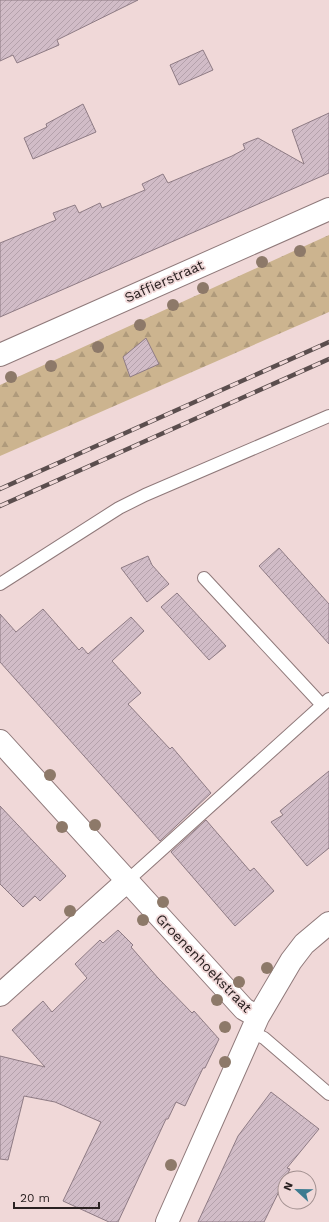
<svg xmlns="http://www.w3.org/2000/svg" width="329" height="1222" font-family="'Work Sans',sans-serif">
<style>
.forest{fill:url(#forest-firs)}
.building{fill:url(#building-hatch);stroke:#8e7b84}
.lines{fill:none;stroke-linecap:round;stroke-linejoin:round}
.lane-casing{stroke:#8f797a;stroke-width:14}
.street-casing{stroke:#8f797a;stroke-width:24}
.lane{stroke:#fff;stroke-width:12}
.street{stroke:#fff;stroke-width:22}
.rail-casing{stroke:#5b4e4e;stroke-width:4.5}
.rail{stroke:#f0d8d8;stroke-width:3;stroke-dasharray:9;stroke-linecap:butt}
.tree{fill:#8d7969}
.labels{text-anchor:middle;stroke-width:3.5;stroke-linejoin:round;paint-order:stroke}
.street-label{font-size:14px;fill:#2a2121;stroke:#f0d8d8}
</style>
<defs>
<pattern id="forest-firs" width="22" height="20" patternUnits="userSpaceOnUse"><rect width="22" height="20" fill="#ccb48f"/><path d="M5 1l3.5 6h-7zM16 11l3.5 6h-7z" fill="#af9a7b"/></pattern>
<pattern id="building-hatch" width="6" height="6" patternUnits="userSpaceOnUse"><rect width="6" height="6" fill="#d1bcc7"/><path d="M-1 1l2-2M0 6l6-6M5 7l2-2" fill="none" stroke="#b4a1ab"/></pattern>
</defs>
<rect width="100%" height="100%" fill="#f0d8d8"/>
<path class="forest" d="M329,235V312L0,456V385Z"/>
<path class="building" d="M0,0H138L57,40L59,45L17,63L13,55L0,61Z
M203,50L213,70L179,85L170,65Z
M83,104L96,132L33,159L24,138L47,127L46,124Z
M329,113V173L0,317V243L56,220L53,213L75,205L79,213L100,203L102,208L145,190L142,184L163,174L168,183L232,156L245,149L243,144L258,138L304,164L292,130Z
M146,338L159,364L130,377L123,357Z
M279,548L329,604V644L259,566Z
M148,556L152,565L169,584L147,602L121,568Z
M177,593L226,646L209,660L161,607Z
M43,609L79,650L82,647L88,654L131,617L144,631L112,661L141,693L128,704L170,749L172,747L211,793L160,841L0,662V614L16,632Z
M329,771V848L307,866L271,822L283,815L280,811Z
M0,806L66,876L40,901L35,896L23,907L0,884Z
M206,820L250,871L254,868L274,891L235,926L171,852Z
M118,930L133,945L131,947L158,978L192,1013L194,1011L219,1039L205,1068H203L185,1106L176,1102L168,1119H166L118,1222H109L63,1201L101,1122L55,1102L24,1096L8,1160L0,1159V1056L45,1067L12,1030L43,1001L52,1012L87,978L75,964L100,940L103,943Z
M271,1092L319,1129L287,1168L290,1169L264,1222H198L238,1136Z"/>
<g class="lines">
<g class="lane-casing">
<path id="lane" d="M204,578L322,705
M0,584L119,508L145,495L329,416
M127,881L329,699
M251,1032L264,1038L329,1094"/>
</g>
<g class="street-casing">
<path id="street" d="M0,355L329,209
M0,741L244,1009L258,1017
M0,995L127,881
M167,1222L258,1017L291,961L304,944L329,923"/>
</g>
<use href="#lane" class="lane"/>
<use href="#street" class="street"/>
<g class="rail-casing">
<path id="rail" d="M0,489L329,342
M0,506L329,359"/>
</g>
<use href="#rail" class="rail"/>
</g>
<g class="tree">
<circle cx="300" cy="251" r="6"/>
<circle cx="262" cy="262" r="6"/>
<circle cx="203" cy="288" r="6"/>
<circle cx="173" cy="305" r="6"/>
<circle cx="140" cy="325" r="6"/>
<circle cx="98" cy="347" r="6"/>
<circle cx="51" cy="366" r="6"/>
<circle cx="11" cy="377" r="6"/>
<circle cx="50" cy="775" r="6"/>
<circle cx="95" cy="825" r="6"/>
<circle cx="62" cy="827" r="6"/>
<circle cx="163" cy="902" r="6"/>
<circle cx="70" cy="911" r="6"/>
<circle cx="143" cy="920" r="6"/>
<circle cx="267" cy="968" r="6"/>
<circle cx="239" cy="982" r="6"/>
<circle cx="217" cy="1000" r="6"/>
<circle cx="225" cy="1027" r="6"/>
<circle cx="225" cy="1062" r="6"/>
<circle cx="171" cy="1165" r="6"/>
</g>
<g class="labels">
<g class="street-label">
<text transform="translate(164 281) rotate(-24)" y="5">Saffierstraat</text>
<text transform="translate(204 963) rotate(46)" y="5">Groenenhoekstraat</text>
</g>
</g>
<g transform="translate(297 1190) rotate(292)"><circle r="19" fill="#f0d8d8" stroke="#a18f8f"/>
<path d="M0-3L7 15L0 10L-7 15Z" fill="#3c7b90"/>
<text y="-6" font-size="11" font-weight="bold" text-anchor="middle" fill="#2a2121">N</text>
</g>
<path d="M14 1202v6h85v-6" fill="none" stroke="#2a2121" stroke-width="2"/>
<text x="20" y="1202" font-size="12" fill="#2a2121" stroke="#f0d8d8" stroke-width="3" paint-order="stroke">20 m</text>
</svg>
